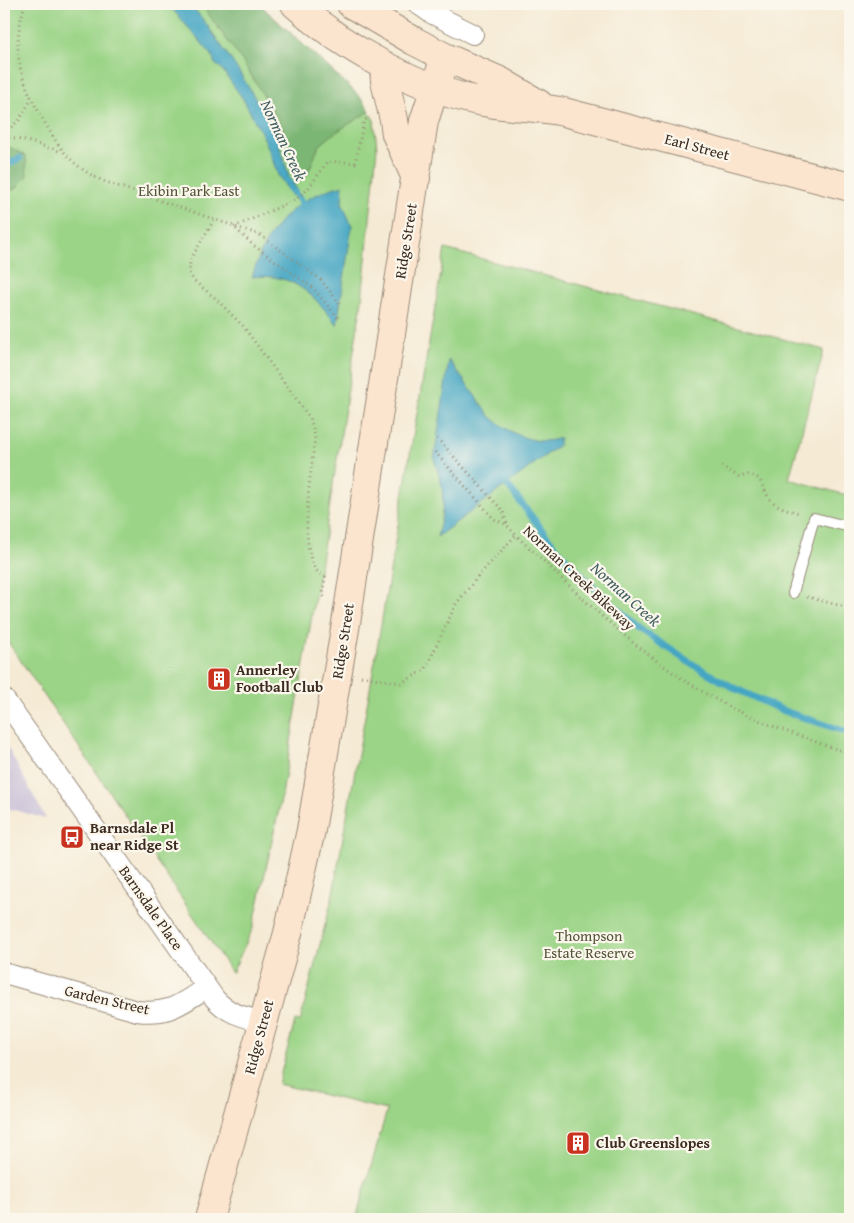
<svg xmlns="http://www.w3.org/2000/svg" width="854" height="1223" font-family="'Gentium Book Plus',serif">
<style>
.industrial{fill:#c8bfd8}
.green{fill:#9bd487;stroke:#6b7f52}
.forest{fill:#7cb674;stroke:#5c7049}
.water{fill:#44a6c3;stroke:#406870}
.lines{fill:none;stroke-linecap:round;stroke-linejoin:round}
.stream{stroke:#44a6c3;stroke-width:7}
.lane-casing{stroke:#988a79;stroke-width:12}
.street-casing{stroke:#988a79;stroke-width:22}
.secondary-casing{stroke:#988a79;stroke-width:30}
.path{stroke:#988a79;stroke-width:3;stroke-dasharray:1 4;stroke-linecap:butt}
.lane{stroke:#fff;stroke-width:10}
.street{stroke:#fff;stroke-width:20}
.secondary{stroke:#fce5cf;stroke-width:28}
.labels{text-anchor:middle;stroke-width:4.5;stroke-linejoin:round;paint-order:stroke}
.street-label{font-size:15px;fill:#3b2a1e;stroke:#fbf7ec}
.park-label{font-size:15px;fill:#535438;stroke:#fbf7ec}
.poi-label{font-size:15px;font-weight:bold;fill:#3b2a1e;stroke:#fbf7ec;text-anchor:start}
.water-label{font-size:16px;font-style:italic;fill:#3f5c60;stroke:#fbf7ec}
</style>
<rect width="100%" height="100%" fill="#fbf7ec"/>
<filter id="ink" filterUnits="userSpaceOnUse"><feTurbulence type="fractalNoise" baseFrequency=".02" numOctaves="2"/><feDisplacementMap in="SourceGraphic" scale="10" xChannelSelector="R" yChannelSelector="G"/><feConvolveMatrix kernelMatrix="1 2 1 2 8 2 1 2 1" color-interpolation-filters="sRGB"/></filter>
<filter id="wash" filterUnits="userSpaceOnUse"><feTurbulence type="fractalNoise" baseFrequency=".0096" numOctaves="4" result="noise"/><feDisplacementMap in="SourceGraphic" scale="20" xChannelSelector="R" yChannelSelector="G"/><feGaussianBlur stdDeviation="1.12" result="paint"/><feColorMatrix in="noise" values="0 0 0 0 0 0 0 0 0 0 0 0 0 0 0 0 0 1.4 0 .05"/><feComposite in="paint" operator="in"/></filter>
<g filter="url(#wash)">
<rect width="100%" height="100%" fill="#f5ead4"/>
<path class="industrial" d="M4,741L46,819L4,807Z"/>
<path class="green" d="M4,4H259L359,96L374,120L377,148L362,300L321,561L282,795L253,928L232,973L4,636Z
M445,249L824,350L789,479L850,496V1219H356L387,1110L278,1084L295,1021L300,1022L332,898L373,672Z"/>
<path class="forest" d="M201,4H259L353,90L359,96L370,111L333,134L319,146L307,175L304,177L300,176L294,171L282,126L243,62Z
M4,147L11,148L26,156L27,177L16,188L4,195Z"/>
<path class="water" d="M168,4H190L205,22L236,67L275,130L289,177L298,191L292,196L278,175L265,140L243,99L221,68L215,64L212,55Z
M343,185L342,203L352,226L337,325C314,295 293,272 252,277C266,228 293,198 343,185Z
M449,360L490,416C509,433 535,447 560,438L558,446L437,537L441,520L443,503L442,486L434,459Z"/>
<g class="lines">
<path class="stream" d="M4,166L20,158
M290,187L306,208
M501,477L555,547L587,581L639,629L689,662L734,688L784,711L850,733"/>
</g>
</g>
<g filter="url(#ink)">
<g class="lines">
<g class="lane-casing">
<path id="lane" d="M793,593L814,518L850,527"/>
</g>
<g class="street-casing">
<path id="street" d="M418,4L431,13L473,34
M4,699L215,999C228,1014 245,1017 263,1022
M4,973L137,1011C170,1015 180,1004 206,988"/>
</g>
<g class="secondary-casing">
<path id="secondary" d="M295,4C345,49 422,92 489,103C515,108 538,106 564,112C659,137 755,162 850,187
M351,4L414,41L445,57L500,81L539,104
M384,65L385,81L394,120L396,134L416,178
M209,1219L288,933L311,830L346,623L424,121L445,57"/>
</g>
<path class="path" d="M25,4C10,53 20,80 45,123C61,151 73,167 103,181L260,235L320,279L340,304
M4,134L19,120L31,100
M4,137L27,141L62,152
M214,220L190,260L189,273L194,281L215,298L243,326L310,418L315,436C313,463 293,566 325,577L323,595L325,598
M234,227L295,200L308,189L328,161L355,163L364,121L368,118
M236,229L253,245L313,288L338,318
M437,438L503,511L507,525
M435,452L494,519L507,525C520,541 536,553 551,568C605,621 662,672 730,707C770,727 809,739 850,754
M721,466L739,477C743,477 746,474 750,475C763,476 763,491 770,499C777,507 789,510 799,513
M807,597L850,608
M361,676L401,683L425,670L456,604L480,574L516,535"/>
<use href="#lane" class="lane"/>
<use href="#street" class="street"/>
<use href="#secondary" class="secondary"/>
</g>
</g>
<defs>
<g id="building-square" transform="scale(1.25)"><rect x="-9" y="-9" width="18" height="18" rx="4" fill="#c8321e" stroke="#fbf7ec"/><path d="M-4-6H4V6H1V3H-1V6H-4ZM-2.5-4.3h1.7v1.8h-1.7ZM.8-4.3h1.7v1.8H.8ZM-2.5-1h1.7V.8h-1.7ZM.8-1h1.7V.8H.8Z" fill="#fff"/></g>
<g id="bus-square" transform="scale(1.25)"><rect x="-9" y="-9" width="18" height="18" rx="4" fill="#c8321e" stroke="#fbf7ec"/><path d="M-5-6H5V4H4V6H2V4H-2V6H-4V4H-5ZM-3.5-4V0h7V-4ZM-3.5 1.2v1.5H-2V1.2ZM2 1.2v1.5H3.5V1.2Z" fill="#fff"/></g>
</defs>
<g fill-rule="evenodd">
<use href="#building-square" x="219" y="679"/>
<use href="#bus-square" x="72" y="837"/>
<use href="#building-square" x="578" y="1143"/>
</g>
<g class="labels">
<g class="street-label">
<text transform="translate(697 147) rotate(15)" y="5">Earl Street</text>
<text transform="translate(406 241) rotate(-81)" y="5">Ridge Street</text>
<text transform="translate(579 578) rotate(43)" y="5">Norman Creek Bikeway</text>
<text transform="translate(343 641) rotate(-81)" y="5">Ridge Street</text>
<text transform="translate(151 908) rotate(55)" y="5">Barnsdale Place</text>
<text transform="translate(107 1000) rotate(13)" y="5">Garden Street</text>
<text transform="translate(259 1037) rotate(-75)" y="5">Ridge Street</text>
</g>
<g class="park-label">
<text x="189" y="196">Ekibin Park East</text>
<text x="589" y="941">Thompson<tspan x="589" dy="17">Estate Reserve</tspan></text>
</g>
<g class="poi-label">
<text x="236" y="675">Annerley<tspan x="236" dy="17">Football Club</tspan></text>
<text x="90" y="833">Barnsdale Pl<tspan x="90" dy="17">near Ridge St</tspan></text>
<text x="596" y="1148">Club Greenslopes</text>
</g>
<g class="water-label">
<text transform="translate(284 140) rotate(65)" y="6">Norman Creek</text>
<text transform="translate(626 594) rotate(42)" y="6">Norman Creek</text>
</g>
</g>
<rect width="854" height="1223" fill="none" stroke="#fbf7ec" stroke-width="20"/>
</svg>
